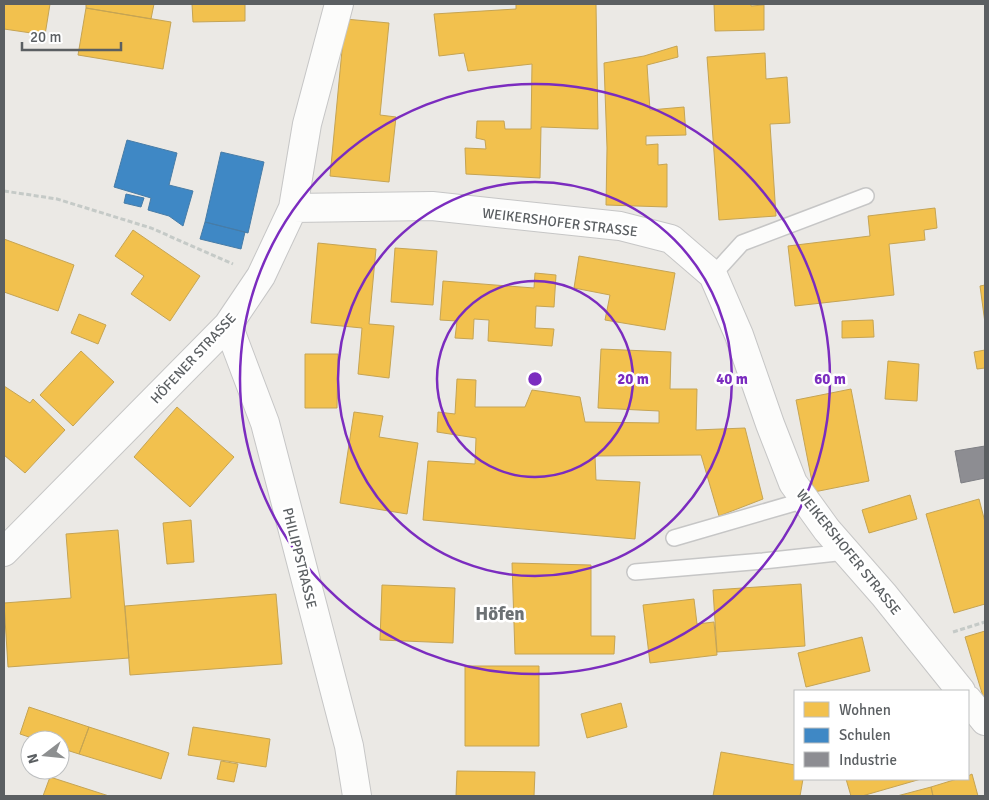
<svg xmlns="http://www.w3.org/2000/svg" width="989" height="800" font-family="Signika,sans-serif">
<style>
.homes{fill:#f2c14e;stroke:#c5a454}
.schools{fill:#3f88c5;stroke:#477ca7}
.industry{fill:#8d8d92;stroke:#7e7f84}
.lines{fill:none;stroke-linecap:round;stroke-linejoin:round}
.service-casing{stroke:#c6c6c6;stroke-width:18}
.minor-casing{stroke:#c6c6c6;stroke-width:30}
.path{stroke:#c5cac7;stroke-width:3;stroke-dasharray:5 2.5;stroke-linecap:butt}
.service{stroke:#fcfcfb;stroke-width:15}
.minor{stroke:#fcfcfb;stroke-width:28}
.ring{fill:none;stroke:#7b2cbf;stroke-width:2.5}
.labels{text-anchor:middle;stroke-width:5;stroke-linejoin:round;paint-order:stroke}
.street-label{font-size:14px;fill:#5b5f62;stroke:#fff}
.district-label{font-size:19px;font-weight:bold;fill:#6c7174;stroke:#fff}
.centre{fill:#7b2cbf;stroke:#fff;stroke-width:2.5}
.ring-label{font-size:15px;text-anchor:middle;font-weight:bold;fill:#7b2cbf;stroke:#fff;stroke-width:5;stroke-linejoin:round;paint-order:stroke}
</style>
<rect width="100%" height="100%" fill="#ebe9e5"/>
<path class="homes" d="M4,4H50L45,35L4,29Z
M86,4H154L151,19L86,8Z
M192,4H245V21L193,22Z
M516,4H596L598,129L541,127L540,178L466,174L465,148L486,149L485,140L476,138L477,121H504L505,129H531L532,64L468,71L464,53L439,56L434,14L516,9Z
M714,4H751V6L764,5V30L715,31Z
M86,8L171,22L163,69L78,55Z
M345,19L389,23L380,115L396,117L389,182L330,176Z
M677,46L678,57L647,65L650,110L684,107L686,135L646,136V145L658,144V165L667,164V207L606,205L607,148L604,63L644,56Z
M765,53L766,79L787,77L790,123L770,124L776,216L719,220L707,57Z
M935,208L937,228L924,230L925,240L889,244L894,295L795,306L788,246L870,236L868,216Z
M133,230L200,276L170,321L131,294L144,276L115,256Z
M4,239L74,265L58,311L4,292Z
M318,243L376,249L369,324L394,326L389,378L358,374L362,328L311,323Z
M395,248L437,251L433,305L391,302Z
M579,256L675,273L665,330L605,320L610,295L574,288Z
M535,273L556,275L554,307L536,306L535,328L554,329L552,346L488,341L489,320L474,319L473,339L455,338L457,321L440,320L443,281L534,288Z
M985,285V323L980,286Z
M79,314L106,325L98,344L71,333Z
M873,320L874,337L842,338V321Z
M601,349L671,352L670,389H697L696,430L745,428L763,499L719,516L701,455L595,456L596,480L640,482L635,539L423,520L428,461L475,464L476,438L437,432L438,412L455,414L457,379L476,380L475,407H525L532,390L580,397L585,422L659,423V411L598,408Z
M985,350V368L977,369L974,352Z
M81,351L114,382L73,426L40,395Z
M305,354H338L337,408H305Z
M888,361L919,364L917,401L885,399Z
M4,386L30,403L33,399L65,430L25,473L4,455Z
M851,389L869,481L814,492L796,400Z
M177,407L234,457L190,507L134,457Z
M354,412L383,416L379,437L418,443L407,514L340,503Z
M910,495L917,519L869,533L862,510Z
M979,499L985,522V604L954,613L926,514Z
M191,520L194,562L167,564L163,523Z
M118,530L129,658L8,667L4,603L71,598L66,534Z
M512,563L591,565V636H615L614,654H515Z
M801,584L805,646L717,652L713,590Z
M382,585L455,588L453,643L380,640Z
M276,594L282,664L130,675L125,606Z
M694,599L697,624L714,622L717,655L650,663L643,605Z
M985,631V703L965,637Z
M862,637L870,671L806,687L798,653Z
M465,666H539V746H465Z
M621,703L627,727L587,738L581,714Z
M29,707L89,727L79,754L60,748V740H38L20,734Z
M89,727L169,753L161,779L79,754Z
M193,727L270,739L266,767L188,755Z
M721,752L795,765V779H803L800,796H713Z
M221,761L238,764L234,782L217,779Z
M457,771L535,772L534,796H456Z
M972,774L978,796H933L931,787L957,779H968V776Z
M50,777L109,796H43Z
M846,779H921L862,796H851Z
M931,787L933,796H897Z"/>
<path class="schools" d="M127,140L177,153L169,185L193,191L183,226L169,216L148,210L151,198L114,187Z
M221,152L264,162L248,233L205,222Z
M126,194L144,198L141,207L124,203Z
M205,222L245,232L241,249L200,239Z"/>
<path class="industry" d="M985,446V478L961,483L955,451Z"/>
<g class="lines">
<g class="service-casing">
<path id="service" d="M713,275L742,243L866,196
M674,538L805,500
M635,572L763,561L846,552"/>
</g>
<g class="minor-casing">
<path id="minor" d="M293,208L432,206L620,226L671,239L713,275L739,335L770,424L793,483L827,530L884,595L961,691
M228,325L265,423L349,746L357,796
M4,552L228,325L261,276L293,208L307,124L339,4
M968,700L985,721"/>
</g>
<path class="path" d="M4,191L57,199L151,228L233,264
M953,632L985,622"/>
<use href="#service" class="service"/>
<use href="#minor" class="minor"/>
</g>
<g class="ring">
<circle cx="535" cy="379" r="98"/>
<circle cx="535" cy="379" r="197"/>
<circle cx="535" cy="379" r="295"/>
</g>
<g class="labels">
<g class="street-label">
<text transform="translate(560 222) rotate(7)" y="5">WEIKERSHOFER STRASSE</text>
<text transform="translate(193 358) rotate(-47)" y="5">HÖFENER STRASSE</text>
<text transform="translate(849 552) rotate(51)" y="5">WEIKERSHOFER STRASSE</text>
<text transform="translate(300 558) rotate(76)" y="5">PHILIPPSTRASSE</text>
</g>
<g class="district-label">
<text x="500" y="620">Höfen</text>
</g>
</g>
<circle cx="535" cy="379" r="8" class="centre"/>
<g class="ring-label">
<text x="633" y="384">20 m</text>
<text x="732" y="384">40 m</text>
<text x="830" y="384">60 m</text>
</g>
<rect width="989" height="800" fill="none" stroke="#5b5f62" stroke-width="10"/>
<rect x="794" y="690" width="175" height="90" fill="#ffffff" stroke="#bdbfc0"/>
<rect x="804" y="702" width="25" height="15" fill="#f2c14e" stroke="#bdbfc0"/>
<text x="839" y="715" font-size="15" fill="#5b5f62">Wohnen</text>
<rect x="804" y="728" width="25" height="15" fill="#3f88c5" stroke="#bdbfc0"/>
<text x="839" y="740" font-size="15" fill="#5b5f62">Schulen</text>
<rect x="804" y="752" width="25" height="15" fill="#8d8d92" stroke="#bdbfc0"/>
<text x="839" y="765" font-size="15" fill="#5b5f62">Industrie</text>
<g transform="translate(45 755) rotate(254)"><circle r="24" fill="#ffffff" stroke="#bdbfc0"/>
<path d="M0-4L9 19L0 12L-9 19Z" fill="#8d8f90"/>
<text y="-8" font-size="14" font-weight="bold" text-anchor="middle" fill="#5b5f62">N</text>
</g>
<path d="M22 42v8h99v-8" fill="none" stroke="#5b5f62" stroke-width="2.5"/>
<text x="30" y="42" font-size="15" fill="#5b5f62" stroke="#ffffff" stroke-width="4" paint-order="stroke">20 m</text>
</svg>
